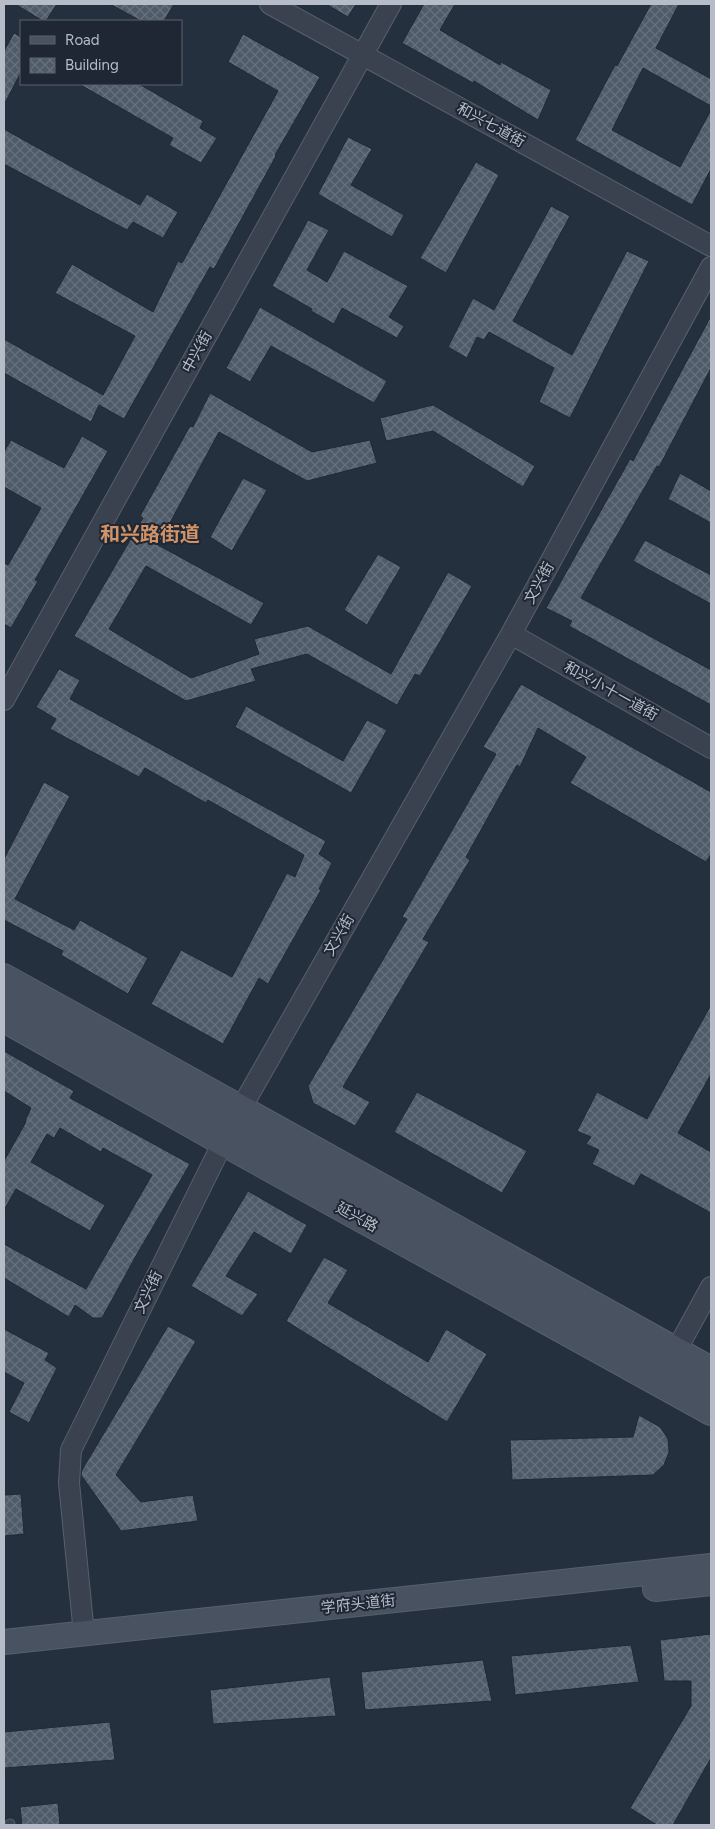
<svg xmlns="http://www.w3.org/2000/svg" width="715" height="1829" font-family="Figtree,'Noto Sans SC',sans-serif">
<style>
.building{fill:url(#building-cross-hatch);stroke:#202935}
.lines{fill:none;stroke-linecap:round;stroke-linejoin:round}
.service-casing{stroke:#57606c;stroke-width:11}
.tertiary-casing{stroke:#57606c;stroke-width:22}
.secondary-casing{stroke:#57606c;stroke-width:26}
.service{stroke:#39424e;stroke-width:9}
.tertiary{stroke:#39424e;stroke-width:20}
.secondary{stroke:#485261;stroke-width:24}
.labels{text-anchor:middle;stroke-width:4;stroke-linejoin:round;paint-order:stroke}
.street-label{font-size:15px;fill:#b6bdc9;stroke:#1e2733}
.district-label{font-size:20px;font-weight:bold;fill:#d19368;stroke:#1e2733}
</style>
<defs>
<pattern id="building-cross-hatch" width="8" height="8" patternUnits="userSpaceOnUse" patternTransform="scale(1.25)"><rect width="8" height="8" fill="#4f5b69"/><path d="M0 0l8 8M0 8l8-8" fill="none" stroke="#66717d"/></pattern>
</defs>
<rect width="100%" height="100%" fill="#25303e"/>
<path class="building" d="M15,4H57L46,21H43Z
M110,4H174L164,21H141Z
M326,4H356L348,17Z
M424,4H455L440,30L500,65L501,62L551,90L538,120L474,81L473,83L402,43Z
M651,4H679L656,48L711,79V106L643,68L612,130L680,167L711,110V169L692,205L575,140L615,65L617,66Z
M14,33L21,37V72L4,105V51Z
M243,34L320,77L275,155L276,156L214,269L210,267L124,419L99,405L91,422L4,373V339L103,395L135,336L55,293L72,264L153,312L178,261L182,263L278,91L228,62Z
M79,84H139L203,121L200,128L217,138L201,163L169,145L173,138Z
M4,129L140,205L147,194L178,212L163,238L133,222L127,230L4,164Z
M348,137L372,149L351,185L404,215L392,237L318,194Z
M476,162L499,175L446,273L420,258Z
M551,206L570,216L513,321L572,355L627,251L649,261L570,418L539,402L554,368L489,332L484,340L477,337L467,358L448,347L473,298L494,310Z
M308,220L329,230L307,270L327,282L344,251L408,286L389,317L404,326L397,338L342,308L334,324L311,311L312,309L272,286Z
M260,307L387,381L374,403L271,346L250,382L226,368Z
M711,316V368L659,467L657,466L581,598L711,670V705L569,626L572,621L546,608L630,459L633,461Z
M210,393L312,452L370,440L377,463L307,481L219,432L158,545L264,603L251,625L146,566L109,629L191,678L259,654L254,639L308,626L391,674L448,572L472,586L420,676L415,674L397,705L307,654L251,669L256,681L186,701L74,636L143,518L140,516L190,426L193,427Z
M433,405L535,466L523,487L433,431L386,441L380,418Z
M82,436L108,451L35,580L38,581L11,628L4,624V563L8,565L41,508L4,487V452L11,440L64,468Z
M680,473L711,491V523L668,499Z
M243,478L267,490L232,551L210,537Z
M645,540L711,575V604L633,561Z
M378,554L401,567L367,625L344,610Z
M59,669L80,680L70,699L326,841L319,854L332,863L319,889L321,890L268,984L259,978L223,1044L151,1004L181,950L232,977L287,873L295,877L304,855L208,800L206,803L145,768L139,777L50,729L56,719L36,707Z
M521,684L711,792V854L706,862L570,783L586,757L538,728L520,767L517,765L466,857L470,860L423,939L429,942L343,1087L370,1102L355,1126L313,1103L308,1086L407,919L402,917L496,754L483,747Z
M246,706L343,761L367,720L387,730L351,793L235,727Z
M44,782L70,796L15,899L74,930L80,920L148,958L128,994L61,955L63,951L4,920V859Z
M711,1005V1074L678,1133L711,1152V1213L641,1174L634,1186L592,1164L599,1150L586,1144L591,1137L577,1131L597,1092L647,1119Z
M4,1051L74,1091L70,1098L190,1164L137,1254L102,1318H93L75,1305L69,1317L4,1278V1244L86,1289L152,1175L103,1148L101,1152L60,1128L54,1138L47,1134L31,1162L105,1205L90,1231L16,1189L4,1210V1161L26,1122L25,1121L31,1108L4,1091Z
M417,1092L527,1151L502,1193L394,1132Z
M248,1191L307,1225L291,1254L254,1232L226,1276L258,1294L242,1316L191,1286Z
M324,1257L348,1270L328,1303L428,1362L446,1329L487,1354L447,1422L286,1321Z
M168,1326L196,1341L116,1475L141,1502L193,1495L198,1521L121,1531L81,1475L82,1470Z
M4,1329L49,1353L45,1360L57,1368L29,1423L9,1412L24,1383L4,1372Z
M639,1415L660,1427L668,1439L669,1452L664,1465L653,1475L512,1480L510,1440L633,1437Z
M21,1494L24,1534L4,1536V1495Z
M711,1634V1758L673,1825H657L630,1808L691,1706V1681H664L660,1640Z
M631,1645L639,1682L515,1695L511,1656Z
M483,1660L492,1701L365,1710L361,1672Z
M330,1677L336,1716L213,1724L210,1690Z
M110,1722L115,1760L4,1768V1732Z
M58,1803L60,1825H22L20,1807Z"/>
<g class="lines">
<g class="service-casing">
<path id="service" d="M10,1824V1825"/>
</g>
<g class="tertiary-casing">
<path id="tertiary" d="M270,4L711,246
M511,634L711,748
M4,700L391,4
M677,1349L711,1287
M84,1634L69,1483L71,1450L231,1126L511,634L711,267"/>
</g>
<g class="secondary-casing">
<path id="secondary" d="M4,976L711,1369
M4,1000L711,1394
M4,1020L222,1143L711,1413
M655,1589L711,1583
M4,1642L711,1566"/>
</g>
<use href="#service" class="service"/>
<use href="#tertiary" class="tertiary"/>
<use href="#secondary" class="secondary"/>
</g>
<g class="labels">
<g class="street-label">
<text transform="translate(491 125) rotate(29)" y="5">和兴七道街</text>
<text transform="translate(197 352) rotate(-61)" y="5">中兴街</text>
<text transform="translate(539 583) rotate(-61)" y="5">文兴街</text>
<text transform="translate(611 691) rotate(29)" y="5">和兴小十一道街</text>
<text transform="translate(339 935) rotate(-60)" y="5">文兴街</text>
<text transform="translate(357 1217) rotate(29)" y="5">延兴路</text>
<text transform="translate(148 1292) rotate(-64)" y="5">文兴街</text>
<text transform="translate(358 1604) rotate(-6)" y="5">学府头道街</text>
</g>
<g class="district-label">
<text x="150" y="541">和兴路街道</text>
</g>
</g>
<rect width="715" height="1829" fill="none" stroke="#b6bdc9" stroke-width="10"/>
<rect x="20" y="20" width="162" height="65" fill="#1e2733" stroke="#5b636f"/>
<rect x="30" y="36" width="25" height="8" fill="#485261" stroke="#5b636f"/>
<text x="65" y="45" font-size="15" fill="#b6bdc9">Road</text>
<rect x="30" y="58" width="25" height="15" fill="url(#building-cross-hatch)" stroke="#5b636f"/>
<text x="65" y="70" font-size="15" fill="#b6bdc9">Building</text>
</svg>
